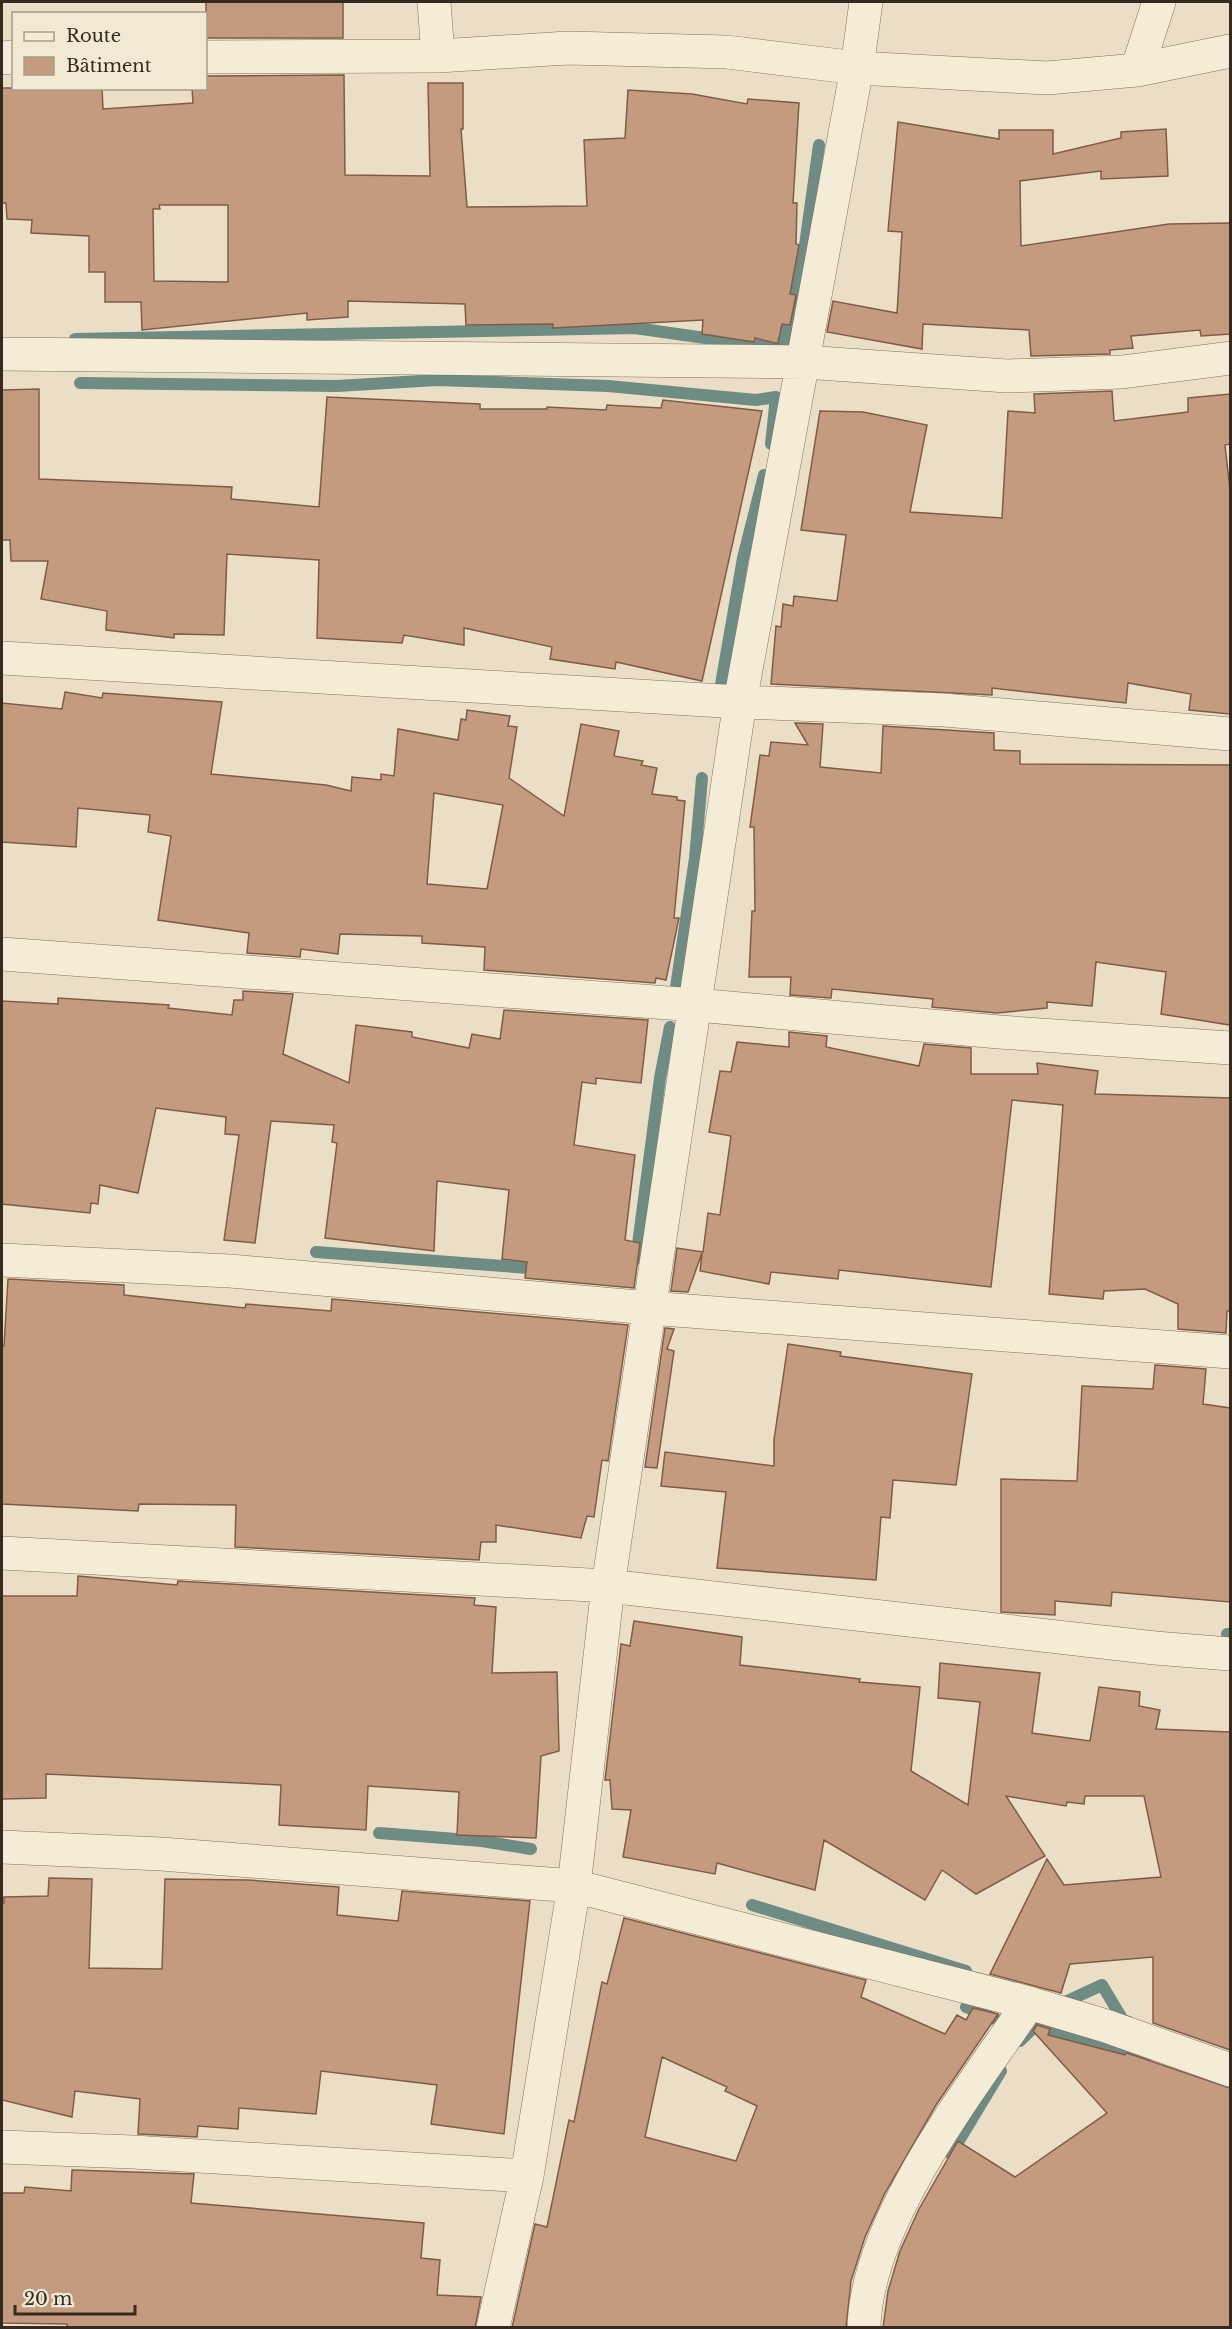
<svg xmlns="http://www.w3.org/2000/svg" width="1232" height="2329" font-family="'Libre Baskerville',serif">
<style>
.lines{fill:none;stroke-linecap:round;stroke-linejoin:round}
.stream{stroke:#6e8b84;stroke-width:12}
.building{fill:#c49b7f;stroke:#805c45;stroke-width:1.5;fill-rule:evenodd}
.street-casing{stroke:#83715d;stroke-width:34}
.street{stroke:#f5ecd8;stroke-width:33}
</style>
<rect width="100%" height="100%" fill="#eadfc6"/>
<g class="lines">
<path class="stream" d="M75,339L635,328L775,348L784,341L795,293L805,245L819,145
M80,383L337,386L437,380L608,386L756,400L776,397L771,444
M720,690L743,558L764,475
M676,987L695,858L702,778
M316,1252L542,1269
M636,1259L660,1078L670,1027
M1227,1634H1230
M379,1833L482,1841L531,1849
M752,1905L966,1971
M1059,2002L1063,2003L1102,1985L1123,2020L1129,2022
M966,2007L1000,2021L1002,2023L997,2031
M1020,2041L1033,2028L1094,2040L1145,2060
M951,2154L1001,2071"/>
</g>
<path class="building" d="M206,2H343V38H206Z
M344,75L345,175L430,176L428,83H463V129H461L467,207L587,206L584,140L625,138L628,90L692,94L747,104L748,99L799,103L793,203H797L796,244L799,245L790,294L796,295L790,325L782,324L778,343H775L755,338L754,342L702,334L703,320L553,328V324L466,325L465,304L348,301V317L307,320V313L142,330L141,302H105V272H89V236L31,233L32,220L7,219L6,203H2V88H102L103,109L193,103L192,88H206V76ZM159,205H228V282L154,281L153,209H160Z
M898,122L999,139V130H1053V154L1121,138V132L1166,129L1168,176L1101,179V171L1020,181L1021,246L1169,224L1230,223V334L1201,336L1200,330L1131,336L1133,348L1110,350V354L1031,356L1029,330L923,324L922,349L827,332L833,301L897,313L902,232L888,231Z
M39,389V479L232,487L231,499L319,507L327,397L480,404V409H547V407L606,410L607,405L661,408L663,400L762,411L702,681L616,662L615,669L550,659L552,647L464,628V645L404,635L402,643L317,638L319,560L227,554L224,635L174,634V638L106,630L107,611L41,599L48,561H11L10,540H2V390Z
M1112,391L1114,421L1188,412V398L1230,394V444L1225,445L1230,490V714L1189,710L1191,694L1128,683L1126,703L992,688V695L771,684L776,626L781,627L783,604L793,606L794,596L837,601L846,535L801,530L820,411L863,412L927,425L910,512L1002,518L1008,411L1035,413L1034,394Z
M65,692L102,698L103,693L222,702L211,774L326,785L351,791L352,777L381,780V774L394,776L398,729L458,740L461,719L466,720L467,710L510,716L508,726L517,727L509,778L564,816L581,724L619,731L614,756L643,761L641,765L657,768L652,794L677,797V800L685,801L674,918H679L666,980L656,978L655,983L484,970L485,947L422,943V936L340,934L338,954L301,949L300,957L247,953L249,933L158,920L171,836L148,832L150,815L78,808L76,847L2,842V703L62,709ZM434,793L503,805L487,889L427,884Z
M795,723L823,724L820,767L881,773L883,726L994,733V750L1020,751V764L1230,765V1025L1161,1014L1166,972L1096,962L1092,1006L1047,1002V1008L997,1013L932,1007L933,999L832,989L831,998L790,995L791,977H749L752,911H755L754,827H750L760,755L769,756L771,742L808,745Z
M243,991L293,994L283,1054L349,1083L356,1025L412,1032V1037L469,1048L472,1034L500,1039L504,1010L648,1020L641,1083L596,1078V1084L582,1082L574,1145L635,1155L625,1240L640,1243L634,1288L525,1278L527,1262L502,1259L509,1190L437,1181L434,1251L325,1238L337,1143L332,1142L334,1125L271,1121L255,1243L224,1240L239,1135L225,1134L226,1117L156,1108L138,1193L100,1185L98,1204L91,1203L90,1213L2,1204V1001L58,1004V998L169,1005L168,1008L232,1015L234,1000H243Z
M789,1032L827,1036L826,1047L919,1066L924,1044L971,1048V1074H1038L1037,1063L1098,1071L1095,1094L1230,1098V1311H1227L1226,1333L1178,1329V1304L1145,1289L1104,1291L1103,1299L1049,1294L1063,1105L1012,1100L991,1287L839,1270L838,1279L771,1272L769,1284L700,1271L702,1253L688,1292L671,1291L677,1248L703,1252L708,1213L720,1215L731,1136L709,1132L720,1071L731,1072L737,1042L789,1047Z
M8,1279L124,1285V1295L245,1308L246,1304L331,1311L332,1299L628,1325L608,1461L602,1460L594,1517L587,1516L581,1538L496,1525V1542H481L479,1560L235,1547L236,1505L139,1504L138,1511L2,1504V1346H4Z
M665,1328L674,1329L667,1349L674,1351L657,1468L645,1467Z
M788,1344L841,1352L840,1356L972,1374L956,1485L893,1480L890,1518L881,1517L876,1580L717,1568L726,1492L661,1486L665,1452L774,1466V1440Z
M1155,1365L1206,1369L1203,1404L1230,1408V1602L1112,1592L1111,1606L1055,1601V1615L1001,1612V1479L1077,1481L1082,1386L1153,1389Z
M78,1576L177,1585L178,1581L475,1598L474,1605L496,1607L492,1673L557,1672L559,1751L541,1756L536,1838L457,1835L459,1792L368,1786L366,1830L279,1825L281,1785L46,1774V1798L2,1799V1596H77Z
M634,1621L742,1637L740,1665L860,1679L859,1682L920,1687L911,1771L968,1805L980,1702L938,1698L940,1663L1040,1673L1032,1733L1090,1741L1099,1687L1140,1692L1139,1706L1160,1710L1156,1729L1230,1732V2050L1153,2023V1957L1070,1964L1061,1993L990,1974L1047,1859L1064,1885L1161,1877L1144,1796H1085L1084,1804L1067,1802L1066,1806L1006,1796L1045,1856L976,1894L942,1870L925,1900L824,1840L815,1890L717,1863L715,1874L623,1857L631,1810L612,1809L610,1780H605L621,1644L630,1646Z
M49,1878L92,1879L89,1968L162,1969L165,1879L249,1880L339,1887L337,1915L398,1921L402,1891L530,1901L504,2134L431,2124L437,2085L321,2071L316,2114L239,2108L238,2129L198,2126L197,2137L138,2134L140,2099L75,2091L72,2117L2,2100V1903H4V1897L48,1896Z
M624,1918L866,1980L861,1997L945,2034L957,2015L966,2020L973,2008L998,2014L936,2105L885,2193L865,2237L851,2281L846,2328H512L535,2224L547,2227L569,2120L574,2122L602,1982L607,1984ZM662,2057L727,2087L725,2091L757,2106L736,2161L645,2137Z
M1037,2025L1050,2029L1048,2035L1125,2055L1127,2053L1230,2088V2328H883L888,2291L900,2251L919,2209L958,2141L1015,2177L1107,2113L1033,2031Z
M72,2170L194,2174L191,2203L424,2223L421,2258L440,2260L437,2295L481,2297L475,2328H67V2324L2,2323V2193H24L25,2187L71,2191Z"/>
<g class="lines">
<g class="street-casing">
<path id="street" d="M434,2L438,56
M206,57L438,56L568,48L727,52L857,68L1047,78L1137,70L1230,51
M2,58L14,57
M1137,70L1159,2
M2,354L804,362L1007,376L1122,372L1230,358
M2,658L740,702L944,710L1230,734
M2,954L696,1005L999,1032L1230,1048
M2,1260L230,1271L649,1308L1230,1352
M2,1553L608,1586L1155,1648L1230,1654
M2,1847L161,1854L574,1886L1029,2003L1106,2026L1230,2070
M2,2147L133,2152L527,2176
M493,2328L527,2176L574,1886L608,1586L740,702L857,68L866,2
M864,2328C866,2221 971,2089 1029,2003"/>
</g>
<use href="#street" class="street"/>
</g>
<rect width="1232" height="2329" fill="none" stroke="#352a20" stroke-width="6"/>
<rect x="12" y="12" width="195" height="78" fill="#f2e9d4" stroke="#a69d8c" stroke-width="1.5"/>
<rect x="24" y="32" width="30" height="9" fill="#f5ecd8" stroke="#a69d8c" stroke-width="1.5"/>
<text x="66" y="42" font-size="18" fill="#352a20">Route</text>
<rect x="24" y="57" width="30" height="18" fill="#c49b7f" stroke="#a69d8c" stroke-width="1.5"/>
<text x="66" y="72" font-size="18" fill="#352a20">Bâtiment</text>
<path d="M15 2305v9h120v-9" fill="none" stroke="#352a20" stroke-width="3"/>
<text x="24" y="2305" font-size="18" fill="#352a20" stroke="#f2e9d4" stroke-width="4.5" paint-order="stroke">20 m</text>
</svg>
